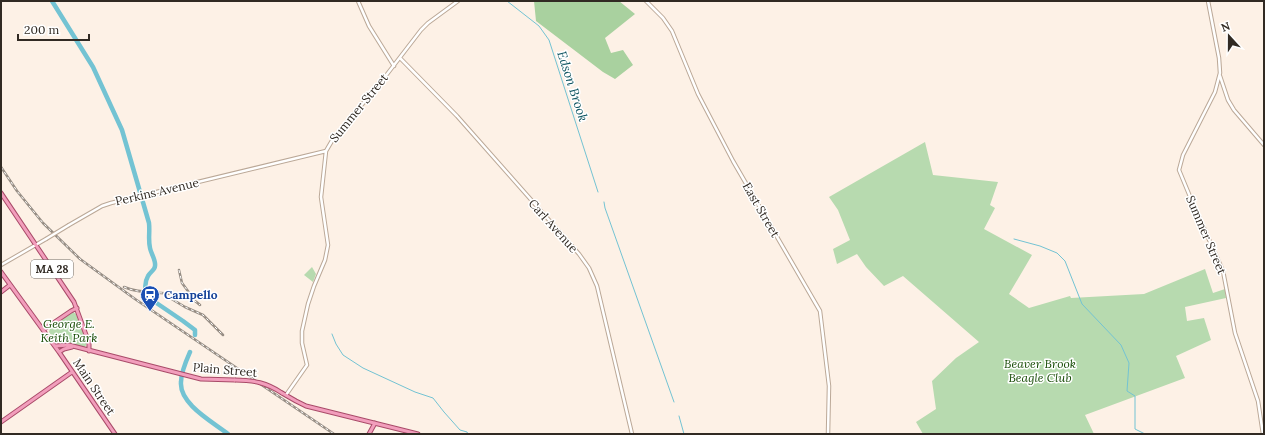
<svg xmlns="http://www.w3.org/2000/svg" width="1265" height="435" font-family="Lora,serif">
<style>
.green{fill:#b7daaf}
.forest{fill:#a9d19f}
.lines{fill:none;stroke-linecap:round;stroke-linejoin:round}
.stream{stroke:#73c3d3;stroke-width:1}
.river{stroke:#73c3d3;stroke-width:4.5}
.minor-casing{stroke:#bba897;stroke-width:4.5}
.major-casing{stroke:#a94b69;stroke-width:5}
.minor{stroke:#fff;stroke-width:2.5}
.major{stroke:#f29ebc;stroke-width:3}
.rail-casing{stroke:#968d84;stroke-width:2.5}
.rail{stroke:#fff;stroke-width:1;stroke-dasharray:3;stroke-linecap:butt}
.minor-bridge-casing{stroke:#bba897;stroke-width:4.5;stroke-linecap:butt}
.major-bridge-casing{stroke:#a94b69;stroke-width:5;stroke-linecap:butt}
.minor-bridge{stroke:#fff;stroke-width:2.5}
.major-bridge{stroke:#f29ebc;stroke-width:3}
.labels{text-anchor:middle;stroke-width:3;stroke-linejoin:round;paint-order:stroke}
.shield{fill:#fff;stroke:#6f6a65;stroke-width:1}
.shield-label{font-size:11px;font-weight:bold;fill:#312a23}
.street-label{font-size:12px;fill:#312a23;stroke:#fff}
.transit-label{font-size:12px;font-weight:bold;fill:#164399;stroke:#fff;text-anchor:start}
.park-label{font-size:12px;font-style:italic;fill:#174c06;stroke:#fff}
.water-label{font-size:13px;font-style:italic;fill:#125763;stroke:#fff}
</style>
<rect width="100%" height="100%" fill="#fdf1e6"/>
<path class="green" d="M925,142L933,175L998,182L990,205L995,208L984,229L1032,255L1009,294L1029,308L1070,296L1071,298L1144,294L1205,269L1213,293L1225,289L1226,298L1185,307L1187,321L1204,318L1211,340L1176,356L1185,378L1085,415L1094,434H923L916,422L936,409L932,381L956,358L979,342L903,276L884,286L866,267L857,254L837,264L833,249L850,240L838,210L829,197Z
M312,267L316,274L313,282L304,275Z
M73,312L76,314L87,343L85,347L55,340L49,332L50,328Z"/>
<path class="forest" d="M534,1H619L635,14L605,38L611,53L623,50L633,65L615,79L603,72L536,21Z"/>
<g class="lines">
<path class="stream" d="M507,1L539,26L549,40L598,192
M604,202L605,208L674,402
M1014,239L1040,246L1057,253L1065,261L1082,304L1121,345L1129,363L1127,391L1135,396V429L1145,434
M332,334L336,344L343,355L363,368L415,392L433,398L444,412L460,430L467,432L468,434
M679,416L684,434"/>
<path class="river" d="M52,1L93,67L122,130L149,223C150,232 148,240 150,248C151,254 156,260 155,266C155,270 150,272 148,276C143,285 145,298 155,302L183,321L195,330V335
M190,352C186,361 181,372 181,382C179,404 213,422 228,434"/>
<g class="minor-casing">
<path id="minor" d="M358,1L369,26L394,66
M646,1L663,18L672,31L698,94L733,161L820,311L829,386L828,434
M1208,1L1219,58L1220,73L1215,92L1183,155L1179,170L1191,199L1223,271L1235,333L1258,401L1263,434
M400,58L457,116L579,254L589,268L597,286L632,434
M1220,76L1228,100L1234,110L1264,145
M69,225L102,206L111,203L326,151
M1,265L46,239
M286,395L307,365L302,343V331L308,304L314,286L325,260L328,245L321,197L326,151L333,139L381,82L421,30L428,23L458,1"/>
</g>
<g class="major-casing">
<path id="major" d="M1,193L74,302L89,343V351
M1,272L59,352L115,434
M1,292L10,285
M43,330L71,311L77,308
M55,346L69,345L201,379L235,380
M59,352L64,349L72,347
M282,393L296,401L306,406L418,434
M1,422L72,372
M369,434L375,423"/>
</g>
<use href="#minor" class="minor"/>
<use href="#major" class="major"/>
<g class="rail-casing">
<path id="rail" d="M1,167L17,191L43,223L80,259L135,299L334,434
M179,270L182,283L193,298
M124,287C149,298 179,286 200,305
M170,298L185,307L203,315L223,335"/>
</g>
<use href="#rail" class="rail"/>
<g class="minor-bridge-casing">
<path id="minor-bridge" d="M46,239L69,225"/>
</g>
<g class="major-bridge-casing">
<path id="major-bridge" d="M235,380C254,380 267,383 282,393"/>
</g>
<use href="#minor-bridge" class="minor-bridge"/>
<use href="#major-bridge" class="major-bridge"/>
</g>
<defs>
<g id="station-pin" transform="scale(1)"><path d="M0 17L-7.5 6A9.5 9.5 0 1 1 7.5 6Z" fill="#1a4fb4" stroke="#fff"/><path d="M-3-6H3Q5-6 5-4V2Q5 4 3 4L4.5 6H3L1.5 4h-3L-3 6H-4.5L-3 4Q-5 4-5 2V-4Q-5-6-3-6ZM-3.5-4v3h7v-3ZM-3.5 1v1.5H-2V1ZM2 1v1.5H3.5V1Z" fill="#fff"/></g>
</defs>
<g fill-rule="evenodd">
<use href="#station-pin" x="150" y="295"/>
</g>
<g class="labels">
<rect class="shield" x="31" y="260" width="42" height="18" rx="3"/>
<g class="shield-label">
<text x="52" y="273">MA 28</text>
</g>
<g class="street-label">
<text transform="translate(359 108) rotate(-51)" y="4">Summer Street</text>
<text transform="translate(157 192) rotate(-13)" y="4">Perkins Avenue</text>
<text transform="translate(761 210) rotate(60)" y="4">East Street</text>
<text transform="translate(553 226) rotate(48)" y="4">Carl Avenue</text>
<text transform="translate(1206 235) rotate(67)" y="4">Summer Street</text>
<text transform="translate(225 370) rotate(5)" y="4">Plain Street</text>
<text transform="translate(94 387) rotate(56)" y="4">Main Street</text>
</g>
<g class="transit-label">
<text x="164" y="299">Campello</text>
</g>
<g class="park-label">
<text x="69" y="328">George E.<tspan x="69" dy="14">Keith Park</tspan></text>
<text x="1040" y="368">Beaver Brook<tspan x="1040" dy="14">Beagle Club</tspan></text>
</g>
<g class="water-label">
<text transform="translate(573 86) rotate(72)" y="5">Edson Brook</text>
</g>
</g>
<rect width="1265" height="435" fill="none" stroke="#312a23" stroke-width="4"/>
<g transform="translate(1229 36) rotate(339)" stroke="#ffffff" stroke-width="3" paint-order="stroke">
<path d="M0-3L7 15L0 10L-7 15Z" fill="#312a23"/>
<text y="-6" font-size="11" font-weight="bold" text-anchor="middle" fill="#312a23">N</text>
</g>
<path d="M18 34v6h71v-6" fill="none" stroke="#312a23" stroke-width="2"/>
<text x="24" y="34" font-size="12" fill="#312a23" stroke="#ffffff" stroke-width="3" paint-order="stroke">200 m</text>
</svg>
